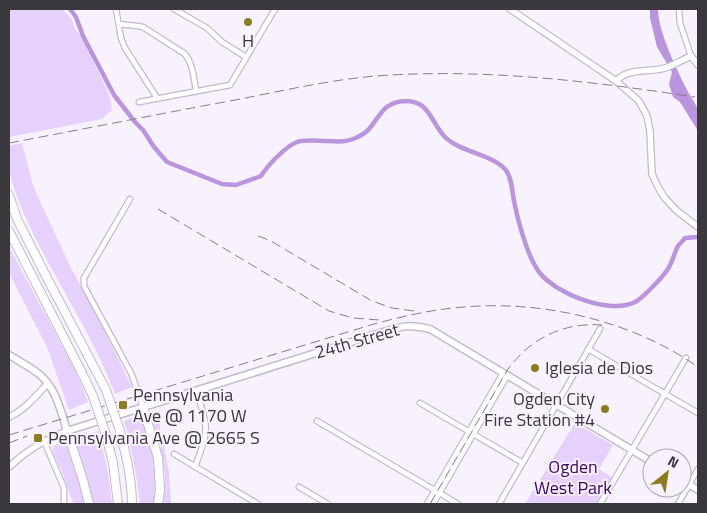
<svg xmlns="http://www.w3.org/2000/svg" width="707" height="513" font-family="'Titillium Web',sans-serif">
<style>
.green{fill:#e6d0fc}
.water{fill:#bb94de}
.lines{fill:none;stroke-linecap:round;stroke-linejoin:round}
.canal{stroke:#bb94de;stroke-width:4.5}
.minor-casing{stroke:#c2bbca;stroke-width:7}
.tertiary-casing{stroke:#c2bbca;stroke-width:8}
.secondary-casing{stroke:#c2bbca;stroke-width:9}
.motorway-casing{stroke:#c2bbca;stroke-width:10}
.minor{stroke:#fff;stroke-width:4.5}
.tertiary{stroke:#fff;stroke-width:5.5}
.secondary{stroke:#fff;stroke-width:6}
.motorway{stroke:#fff;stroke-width:8}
.rail{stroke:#837f88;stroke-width:1;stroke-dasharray:10 5;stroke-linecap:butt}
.motorway-bridge-casing{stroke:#c2bbca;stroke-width:10;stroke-linecap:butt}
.motorway-bridge{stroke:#fff;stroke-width:8}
.poi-dot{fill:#8c7b20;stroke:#f8f2ff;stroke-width:2}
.labels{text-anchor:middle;stroke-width:4;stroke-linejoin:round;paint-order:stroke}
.poi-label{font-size:18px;fill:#3a373d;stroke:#f8f2ff;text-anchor:start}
.street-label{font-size:18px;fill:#3a373d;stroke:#f8f2ff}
.park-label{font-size:18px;fill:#3d025d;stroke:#f8f2ff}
</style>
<rect width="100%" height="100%" fill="#f8f2ff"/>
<path class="green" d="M9,9H62L71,18L75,29L81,36L109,94L112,110L102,119L9,137Z
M22,143L33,185L43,208L70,266L94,310L132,387L115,394C98,348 72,306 49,264C33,234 16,202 9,169C8,161 9,153 9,146Z
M9,247L73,366L81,384L88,402L69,410L47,347L9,273Z
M157,412L169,472L171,504H163L165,474L160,445L151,418V416Z
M140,416L145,418L153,445L157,481L156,504H140C137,476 132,448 124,421Z
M575,423L613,445L599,469L613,478L597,504H525Z
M98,431L108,472L112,504H93L73,441L78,437Z
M61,443L62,445L65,444L69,446L87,504H74L70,495L62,472L53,453V447L55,445Z"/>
<path class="water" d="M650,9H658C658,31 677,70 687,90C690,96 697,105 698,111C700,117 698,125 698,131L680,102L673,97L669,84L672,72L657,47L650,18Z"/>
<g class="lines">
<path class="canal" d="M70,9L76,17L83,36L114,95L135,122L143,130L154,147L167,162L222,184L236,185L261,176C267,166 286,146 297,142C304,139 319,141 327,141C337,141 343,143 353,139C358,137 365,134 369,129C381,115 383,102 406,101C430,101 431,123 445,137C460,152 491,154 505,169C512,177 512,191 514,201C517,216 521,231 526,245C529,254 534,265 539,272C556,294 610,315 635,302C643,298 665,275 669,267C673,261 674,253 678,246C680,243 683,241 685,238L698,237"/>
<g class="minor-casing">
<path id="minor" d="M116,9L121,38L125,48L157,98
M174,9L207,28L222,42L246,57
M679,9L680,23L691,56
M119,24L137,26L143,27L185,54C193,64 194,79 196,91
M139,102L230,85L275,9
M130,199L84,278V286L132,375L143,407
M588,349L698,413
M420,403L523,463
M317,421L458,504
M44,441L64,488V504
M174,454L258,504
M195,467C200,452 208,437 205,421C203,411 199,400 196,390
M299,487L328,504
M427,504L503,373
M433,504L507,376
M499,504L600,329
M600,504L686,358
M678,504L698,469"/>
</g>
<g class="tertiary-casing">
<path id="tertiary" d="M510,9L616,81L639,101L647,116L650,131L652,174L658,187L664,197L677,211L698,227
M616,81C629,67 648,73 665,68C674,65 682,60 691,56L698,65
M9,417C25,410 36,396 48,383
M9,467C26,451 45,439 67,431"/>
</g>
<g class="secondary-casing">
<path id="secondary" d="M9,355C19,361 30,367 39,374C56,388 61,411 67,431L383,332C402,326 410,324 430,329L652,462
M682,480L698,490"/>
</g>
<g class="motorway-casing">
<path id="motorway" d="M9,195L17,219L46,276L106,390
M9,231L81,371L93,396
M143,407L158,458L160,489L158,504
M67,431L83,480L89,504
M120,431C126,455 132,479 132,504
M106,435L113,463L118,504"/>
</g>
<use href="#minor" class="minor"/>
<use href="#tertiary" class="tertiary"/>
<use href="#secondary" class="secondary"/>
<use href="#motorway" class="motorway"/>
<path class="rail" d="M9,143C84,129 159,114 235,100C282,91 328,80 376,76C483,68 589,81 695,97
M158,209L329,311L353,318L379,320
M258,236L271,241L372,301L392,308L414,311
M9,435L374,324C404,316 434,309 464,307C543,300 633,321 698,367
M9,443L27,436
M430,504L508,369C531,338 564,322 602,325"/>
<g class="motorway-bridge-casing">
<path id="motorway-bridge" d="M106,390L120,431
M93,396L106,435"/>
</g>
<use href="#motorway-bridge" class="motorway-bridge"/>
</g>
<g class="poi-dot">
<circle cx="248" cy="22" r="5"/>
<circle cx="535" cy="368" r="5"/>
<rect x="118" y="400" width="10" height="10" rx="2.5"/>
<circle cx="605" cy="409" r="5"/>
<rect x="33" y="433" width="10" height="10" rx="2.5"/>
</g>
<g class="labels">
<g class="poi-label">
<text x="248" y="47" text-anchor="middle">H</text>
<text x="545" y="374">Iglesia de Dios</text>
<text x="133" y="401">Pennsylvania<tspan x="133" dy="21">Ave @ 1170 W</tspan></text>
<text x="595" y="405" text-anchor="end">Ogden City<tspan x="595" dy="21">Fire Station #4</tspan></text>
<text x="48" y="444">Pennsylvania Ave @ 2665 S</text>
</g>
<g class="street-label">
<text transform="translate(357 341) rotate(-16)" y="6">24th Street</text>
</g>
<g class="park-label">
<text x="573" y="473">Ogden<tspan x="573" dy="21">West Park</tspan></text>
</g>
</g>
<rect width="707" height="513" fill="none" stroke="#3a373d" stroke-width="20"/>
<g transform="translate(667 473) rotate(30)"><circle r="24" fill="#f8f2ff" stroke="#aca7b1"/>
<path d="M0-4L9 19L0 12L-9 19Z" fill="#8c7b20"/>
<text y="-8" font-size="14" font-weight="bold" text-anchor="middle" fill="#3a373d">N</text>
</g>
</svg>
